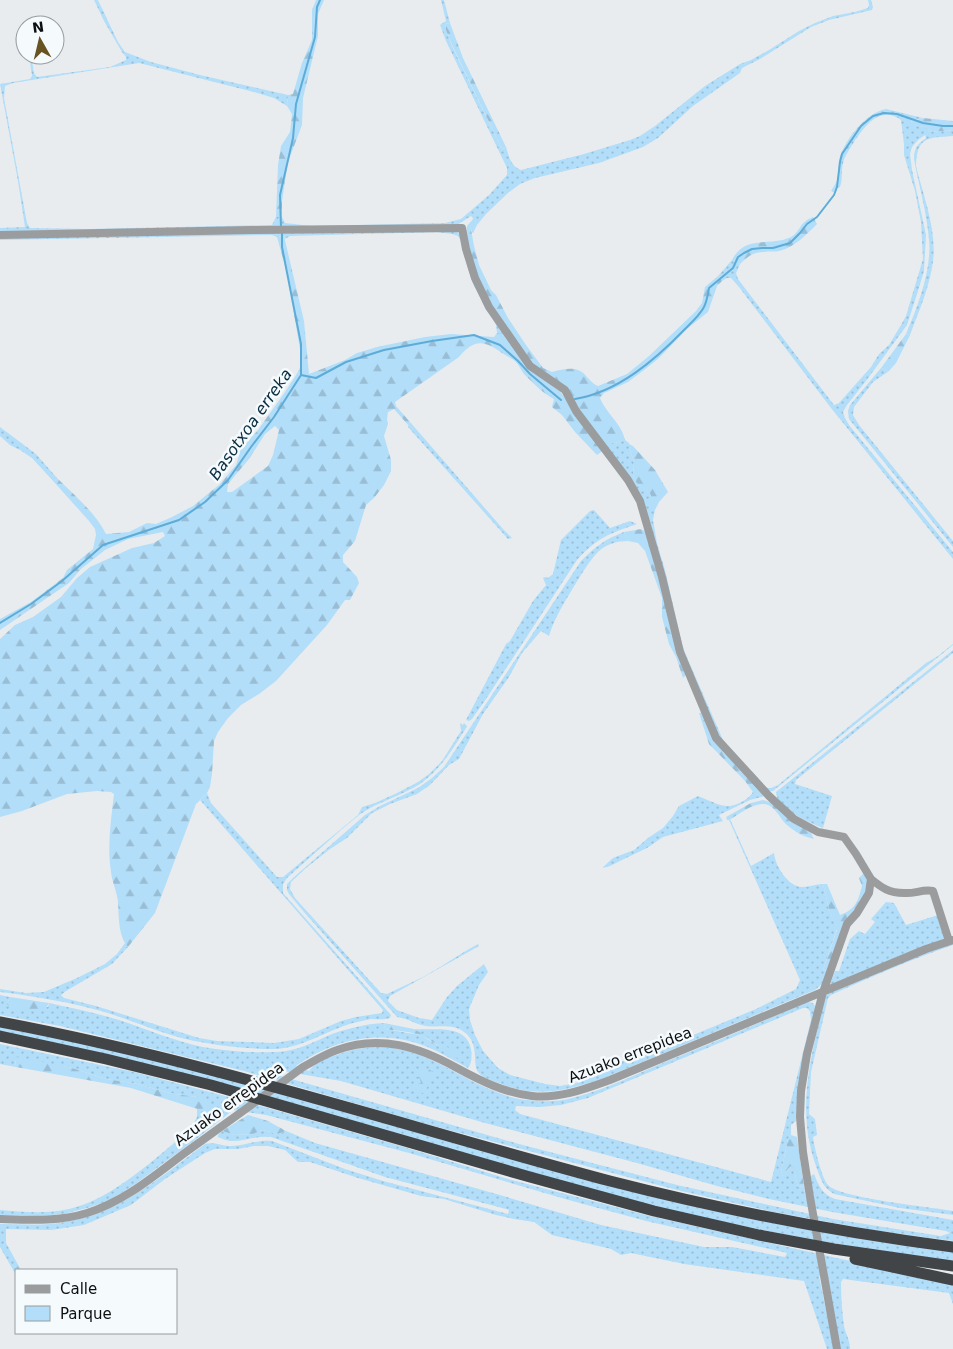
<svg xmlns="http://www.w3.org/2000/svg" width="953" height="1349" font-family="'DejaVu Sans',sans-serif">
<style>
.green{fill:url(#green-dots);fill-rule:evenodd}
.forest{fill:url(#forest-firs);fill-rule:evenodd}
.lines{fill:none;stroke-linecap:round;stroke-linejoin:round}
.stream{stroke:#5dacd8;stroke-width:2}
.minor{stroke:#9b9c9d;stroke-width:8}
.highway{stroke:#424547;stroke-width:11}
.labels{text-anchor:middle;stroke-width:5;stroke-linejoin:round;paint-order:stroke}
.street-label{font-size:15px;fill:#0d0f10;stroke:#f5fafd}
.water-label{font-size:16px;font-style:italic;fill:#092d40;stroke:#f5fafd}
</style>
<defs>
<pattern id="green-dots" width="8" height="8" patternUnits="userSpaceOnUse" patternTransform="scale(1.25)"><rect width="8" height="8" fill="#b2def9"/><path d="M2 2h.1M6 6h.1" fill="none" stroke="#98bdd4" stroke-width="1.8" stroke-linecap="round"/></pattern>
<pattern id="forest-firs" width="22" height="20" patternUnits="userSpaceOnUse" patternTransform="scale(1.25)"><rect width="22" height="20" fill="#b2def9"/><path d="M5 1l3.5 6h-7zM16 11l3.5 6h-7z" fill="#98bdd4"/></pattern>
</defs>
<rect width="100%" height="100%" fill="#e8ecef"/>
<path class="green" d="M94,0H98L118,42L125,52L151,62L200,75L288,95L287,106L274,98L254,92L139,63L13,83L5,86L4,98L27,223L30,228L88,229L272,225L276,217H282L285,223L312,226L445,223L461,219L489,195L507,175V168L446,41L440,25L446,21L441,0H444L450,23L445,24L446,30L452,46L501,147L503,149L506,147C509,157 511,166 521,170L584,154L630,140L640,136L655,126L705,86L740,64L751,60L769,50L799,31L815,23L833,16L855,12L868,8L869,5L868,0H871L873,7L872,10L829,20L811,27L760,59L742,68L740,73L693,106L658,138L643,147L599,163L535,178L520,184L508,193L486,214L477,225L473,233L471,229L473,218L471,216L457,225L0,233V228L25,227L18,181L0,84L30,79L32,76L29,55H31L34,73L37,77L110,67L126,60V57L122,52L104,21Z
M886,109L923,118L911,121L913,125L926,127L931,132L953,130V136C928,138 917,136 916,166C923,195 937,230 933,261C930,286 919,311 910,335L906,334C918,306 932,269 929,240C927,213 919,186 914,159C914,149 917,144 926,138L925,135L918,140L912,147L910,154L912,170L926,235L924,271L918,291L907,325L866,381L847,405L843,412L845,418L849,425L953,552V559L831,408L739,287L731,278H727L722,281L718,276L732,260L740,264L736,273L738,279L834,405L839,403L871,367L879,354L889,345L901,325L906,316L923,259L921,222L915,191L904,155V144L901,120C880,105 865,126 854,142C850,149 845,155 843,163C841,171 843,179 840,187L837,188L834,192L831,191C833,187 836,184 837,180C839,174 838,167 839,160C844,141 865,113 886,109Z
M450,230L457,232L461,236L505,334L497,333L496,325L474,286L467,265L462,242L458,236L452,234L437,232L290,236L285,239L284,236L277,237L272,235L0,240V236Z
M881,368L889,371L873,382L854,407L853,415L859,425L953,541V547L849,419L848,411L850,405Z
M410,422L503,529L512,538L508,539L408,427Z
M0,427L36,454L57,478L54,482L32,458L20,450L10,445L0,436Z
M625,440L629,443C629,451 633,456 634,463C634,467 633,471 633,475C635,485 645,488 651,495L652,506L655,510L653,520L657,543L665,570L682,644L686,655L723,740L767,788H771L778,785L926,663L938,656L953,644V645L773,791H769L766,789L723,744L718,735L687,663L680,643L668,588L644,503L638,490L604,443H615Z
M594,510L610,528L630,521L637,524C609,534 598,537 577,560L486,699L472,719L469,721L466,720L506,644L510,641L533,601L546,585L543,578L545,577L548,578L553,574L561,540L590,511Z
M624,532L628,541C617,541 607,544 599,551C589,561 583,572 576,583C566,600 555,616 549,636L541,631L522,653L509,677L483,714L459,759L449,765L430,785L417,794L390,804L372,813L347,838L330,849L306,868L291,882L290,889L295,898L381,993L387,994C399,988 411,983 423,977C442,967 459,954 478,944L479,946L390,996L388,1001L397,1010L419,1018L432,1020L447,997L457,986L484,964L488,972L479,985L469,1009L470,1020L475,1035L483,1051L498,1068L510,1075L545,1084L560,1086L576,1083L633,1056L656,1050L686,1038L756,1009L796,989L800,980L729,820L730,819L751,866L774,853C775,866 789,888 803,887C810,887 816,884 823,884L829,909L837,929L823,970L828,971L822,984L815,990L604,1078C566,1091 535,1099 496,1082C491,1080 483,1078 479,1073C471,1066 481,1044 464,1032C452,1023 439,1028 426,1026C416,1025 408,1018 397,1017L304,912L289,894L287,890V884L293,878L365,815L380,806L418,788L432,778L444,767L581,561C595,547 605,539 624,532Z
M953,650V653L796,780L795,784L832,796L823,828C810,823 776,808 776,792Z
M460,723L463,725L464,723L467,726L466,728C453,749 440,770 420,784C401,796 377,802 359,815C334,835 311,857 287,878L283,884V893L391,1015L390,1018C384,1020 378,1019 371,1019C365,1020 359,1022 353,1023C326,1031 302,1048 274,1049C252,1049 228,1047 206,1043C170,1038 135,1021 101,1011C68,1002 34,996 0,992V989L26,993L44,992L77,978L105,964L117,954L125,943L128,947L112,964L66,991L61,995L64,998L96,1006L199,1038L217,1041L274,1043L299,1039L341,1021L356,1017L382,1013L383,1010L200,800L207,793L211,803L277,877H283L358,815L362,807L375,803L397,793L418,782L429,774L442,761L461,731Z
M759,788L765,796L750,800L719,815L723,821L663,837L647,848L624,859L610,866L602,868L613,858L634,850L648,838L663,828L673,816L679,806L698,796C706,799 721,807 729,806C738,805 749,799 753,792L758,795Z
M886,902L894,903L906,925L938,915L946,940L833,984H830L835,971H839L850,939L859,931L865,934L875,922L871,919Z
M953,943V945C912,959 871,977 831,995L828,998L811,1072L809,1114L815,1119L817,1135L813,1137C814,1146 822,1179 828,1185C839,1198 931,1207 953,1211V1215L900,1208L834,1194C822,1187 821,1179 816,1166C795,1107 812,1054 825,996L828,993L928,951Z
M0,995L10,997L7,1004L48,1007L49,1003C73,1008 96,1013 119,1020C147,1029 174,1041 203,1047C225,1051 251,1053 275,1052C296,1052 313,1042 332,1034C349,1028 366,1024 384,1023L385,1029L420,1035L443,1048L466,1063L414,1029C433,1031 466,1023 471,1049C472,1056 472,1063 468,1068C451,1059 434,1048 416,1043C374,1030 331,1041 296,1066L309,1071C316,1061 330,1057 342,1053C394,1037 425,1056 470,1080C488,1089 507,1098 527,1100C542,1102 558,1102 572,1098C605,1090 643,1071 675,1058C719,1040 763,1021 808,1002L813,1003L815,1006L813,1024L798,1089L796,1121L791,1125V1135L788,1139L781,1172L783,1176L791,1166L794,1170L798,1187L804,1186L806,1199L814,1198L811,1182V1176L814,1174C819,1186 822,1194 835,1199L953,1220V1241L873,1230L774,1212L677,1190L430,1125L244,1071L60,1026L0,1015ZM803,1008H807L810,1011L811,1020L771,1182L520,1114L515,1110L516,1106L540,1107L561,1105L588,1098ZM277,1070L341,1081L485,1123L637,1163L717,1186L769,1199L832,1212L946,1231L950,1233L941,1236L833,1219L677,1185L519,1144L274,1074Z
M0,1027L71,1041L222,1077L600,1183L953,1252V1261L848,1246L768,1231L675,1212L0,1032Z
M0,1044L134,1072L244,1101L404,1147L508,1179L650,1216L953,1284V1304L949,1293L843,1279L841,1282C841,1297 842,1311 844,1326C846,1335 850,1340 850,1349H841L835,1326L827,1277L819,1276L834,1349H827L804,1281L684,1264L631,1253L621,1255L611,1249L552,1235L534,1222L514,1219L496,1215L444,1199L421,1196L358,1178L310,1162H298L285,1150L268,1146H254L238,1149H215L205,1153L165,1179L131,1205L84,1225L51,1230L6,1229V1243L21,1270H16V1275L0,1247V1224C22,1224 44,1226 65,1222C122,1212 160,1177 205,1144C216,1142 218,1145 228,1146C243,1147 257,1139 272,1141L345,1169L383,1181L508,1214L509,1210L506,1209L385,1177L271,1137C257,1135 244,1142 230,1141C226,1140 222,1139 218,1137V1135L222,1131L235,1135L252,1134L263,1130L278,1134L286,1131L315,1143L500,1195L601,1225L704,1247H732L785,1257L787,1253L646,1221L565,1199L409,1153L266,1115L233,1110L195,1140L134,1185L108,1201L87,1208L64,1214L39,1216L0,1215V1210C22,1212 47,1214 69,1209C113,1199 155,1158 190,1130L197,1117V1108L207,1112L199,1097L174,1094L133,1083L106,1079L69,1067L15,1060L16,1067L0,1064Z"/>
<path class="forest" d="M316,0H324L318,14V36L303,98L302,125L288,162L282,201V217H276L278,165L281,146L290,132L291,124L292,114L287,106L288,95L293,94L302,63L312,40V10Z
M450,23L463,58L506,147L503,149L501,147L452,45L446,30L445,24Z
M923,118L953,121V130L931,132L926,127L912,125L910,122Z
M813,217L817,224C806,235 795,247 779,251C774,252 769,251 764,252C753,252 747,257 740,264L732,260C743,238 763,244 783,240C785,239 789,238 791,237C802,230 798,223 813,217Z
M474,218V223L471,229L474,246L479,265L491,290L496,295L508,318L526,345L543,368L552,372C564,369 577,365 586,376C590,380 593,384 598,386L627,374L649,356L696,311L702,303L705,287L718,276L722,281L717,286L708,312L688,328L659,358L644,370L628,382L604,393L600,398C606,413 622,424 625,440L615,443H604L581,414L569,392L533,366L494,310L480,284L472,259L466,233L467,226Z
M284,236L304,321L309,374L345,360L357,353L377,347L425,337L451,334L494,337L497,333L505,334L532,370L559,390L604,450L597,455L595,453L575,432L562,415L552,407L554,399C544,394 535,385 527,377C522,373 520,366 515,361C511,358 507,356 502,353C484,340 474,339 459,357L395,402L396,406L410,422L409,426L394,409L388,412L387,419L388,424L384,436L391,460V471L384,485L374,498L366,505L355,541L343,555V562L357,577L359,583L350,600H345L327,625L276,681L259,694L241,705L228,718L218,732L214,741L212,774L210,787L207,793L196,804L155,913L128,947C118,936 119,916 118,902C117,892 112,882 111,872C107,846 111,819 114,794L111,792L97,791L67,794L22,811L0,817V639L15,625L33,617L61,597L77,578L90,567L132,548L154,543L165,536L163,532L128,539L105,550L81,569L69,583L0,630V619L31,602L63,578L67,570L93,549L96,535L95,529L89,521L54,482L57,478C74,495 95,512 106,534L129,532L147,523L156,524L172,517L193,506L220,484L236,465L241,449L258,430L285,392L298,372L301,365V355L287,273L277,237ZM275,426L279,430L273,455L268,466L232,492H227L228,484L249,459L265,434Z
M906,334L910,335L896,363L889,371L881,368Z
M629,444L633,446L655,470L668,492L659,502L655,510L651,506V495C645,488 635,486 633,475C633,471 634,467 634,463C633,456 629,451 629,444Z
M641,529L647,532L687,674L683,678L676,657L669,644L662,617V598L645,551L638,543L628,541L624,532Z
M704,712L713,736L759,788V793L757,795L753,792L745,781L709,744L699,713Z
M763,800L773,803L809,829L814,839C804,837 795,832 787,825C780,819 775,805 764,804C753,803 739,814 729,820H727L726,817L751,803Z
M864,873L870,879L868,894L849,924L828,971L823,970L837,930L829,909L823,884H827L840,915C856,909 858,901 862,886L859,878Z
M10,997L49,1003L45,1010L13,1009L7,1004Z
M384,1023L414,1029L431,1039L461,1054L467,1061L466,1063C450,1055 437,1042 421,1036C410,1031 397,1031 385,1029Z
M16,1057L69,1067L106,1079L133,1083L174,1094L199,1097L212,1105L207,1112L131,1088L16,1067L15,1059Z
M423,1066L435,1073L424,1093L415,1092L413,1086L421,1083L420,1079L416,1076L419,1069Z
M248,1115L268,1121L286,1131L278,1134L263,1130L253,1134L235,1135L222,1131Z
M791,1135L797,1137L804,1186L798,1187L794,1170L791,1166L788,1169L783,1177L781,1172L788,1139Z"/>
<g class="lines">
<path class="stream" d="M281,228L280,195L293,138L296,104L315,37L317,7L320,0
M301,375L316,378L346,362L384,350L432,341L474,335L500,345L518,361L530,374L561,400
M575,399C618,392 655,360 684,330C691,323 700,315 704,307C707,301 708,294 709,288L733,268L738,257L744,253L752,249L762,248H773L790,243L800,233L807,224L817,217L834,195L837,187L840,162L842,154L861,126L873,116L884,113L897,114L923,123L943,126H953
M0,623L31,604L62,581L103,545L179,520L205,502L228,480L251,447L274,417L301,375V344L282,247V232"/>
<path class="minor" d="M0,235L252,230L462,228L466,249L475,278L489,307L530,366L565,390L576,411L628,480L640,501L662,577L680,652L716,738L769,796L794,819L818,832L844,837L856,854L871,879L869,893L857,913L847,924L823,992L807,1054L801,1091L800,1117L803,1152L810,1197L837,1349
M871,879C882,888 889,893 904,893C915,894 922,889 933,891L949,941
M0,1219C29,1220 58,1222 87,1213C124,1202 155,1175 186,1152C225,1124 264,1096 303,1067C314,1061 325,1054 337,1050C380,1034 419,1047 457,1068C481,1081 505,1093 532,1096C559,1099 585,1089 610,1080L926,949L953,940"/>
<path class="highway" d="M0,1022C207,1061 407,1127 610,1181C723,1210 837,1232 953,1247
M0,1036L106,1059L211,1085L530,1177L654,1211L759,1235L834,1249L953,1266
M855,1259L953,1280"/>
</g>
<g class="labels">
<g class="street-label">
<text transform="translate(630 1055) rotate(-21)" y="5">Azuako errepidea</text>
<text transform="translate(229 1104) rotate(-36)" y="5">Azuako errepidea</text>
</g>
<g class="water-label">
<text transform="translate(250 424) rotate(-55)" y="6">Basotxoa erreka</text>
</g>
</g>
<rect x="15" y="1269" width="162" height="65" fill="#f5fafd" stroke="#989c9e"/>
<rect x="25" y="1285" width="25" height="8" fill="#9b9c9d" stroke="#989c9e"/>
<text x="60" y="1294" font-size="15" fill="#0d0f10">Calle</text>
<rect x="25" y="1306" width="25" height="15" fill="#b2def9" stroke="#989c9e"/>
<text x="60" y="1319" font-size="15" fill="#0d0f10">Parque</text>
<g transform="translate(40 40) rotate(352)"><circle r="24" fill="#f5fafd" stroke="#989c9e"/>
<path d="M0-4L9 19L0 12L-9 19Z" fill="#685322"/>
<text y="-8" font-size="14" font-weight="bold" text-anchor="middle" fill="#0d0f10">N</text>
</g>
</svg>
